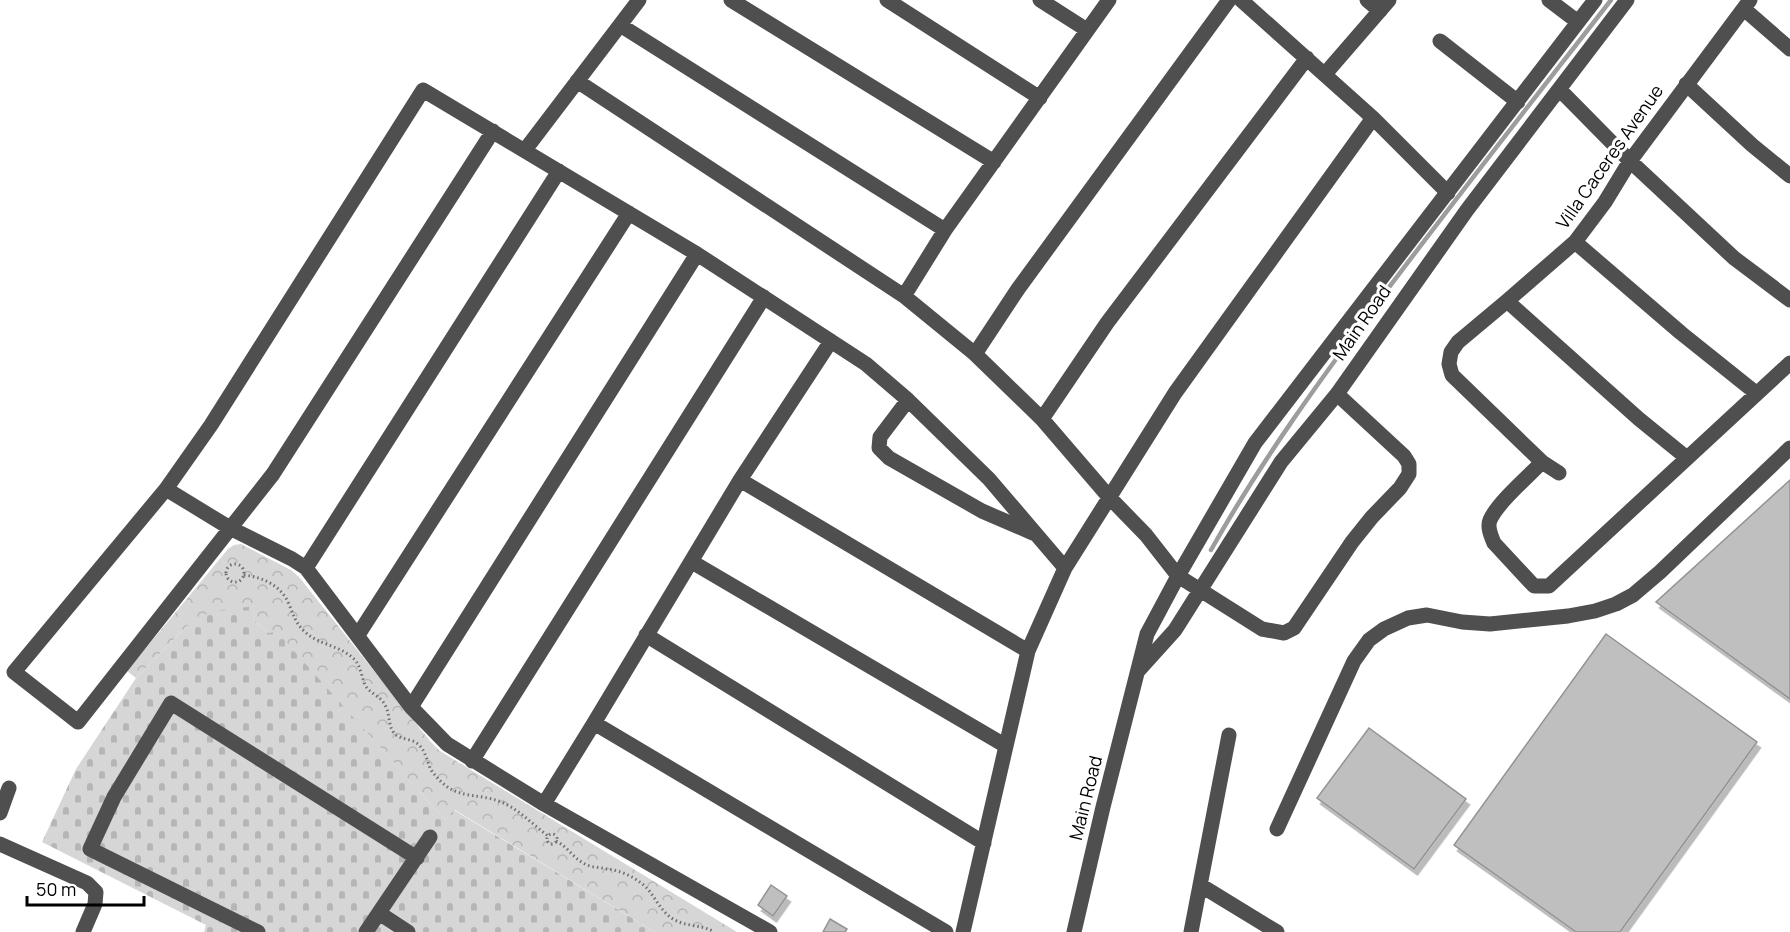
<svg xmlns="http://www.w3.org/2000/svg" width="1790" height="932" font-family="Manrope,sans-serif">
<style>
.forest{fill:url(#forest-crowns)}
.cemetery{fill:url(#cemetery-stones)}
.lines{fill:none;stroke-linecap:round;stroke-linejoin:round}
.stream{stroke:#9d9d9d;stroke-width:4.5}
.building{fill:#bfbfbf;stroke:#939393;stroke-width:1.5;filter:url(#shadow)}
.path{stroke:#717171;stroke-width:3;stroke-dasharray:1.5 3;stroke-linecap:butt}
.minor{stroke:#4f4f4f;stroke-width:15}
.labels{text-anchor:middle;stroke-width:6;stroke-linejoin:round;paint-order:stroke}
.street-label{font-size:18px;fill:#000;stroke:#fff}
</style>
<defs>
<pattern id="forest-crowns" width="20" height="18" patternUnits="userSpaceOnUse" patternTransform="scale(1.5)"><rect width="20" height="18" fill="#d6d6d6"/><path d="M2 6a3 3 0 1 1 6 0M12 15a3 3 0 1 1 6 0" fill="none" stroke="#b6b6b6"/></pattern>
<pattern id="cemetery-stones" width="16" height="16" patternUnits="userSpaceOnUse" patternTransform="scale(1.5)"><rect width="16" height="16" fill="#d6d6d6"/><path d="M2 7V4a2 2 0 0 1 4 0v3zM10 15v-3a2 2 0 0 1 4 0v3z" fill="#b6b6b6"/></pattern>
<filter id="shadow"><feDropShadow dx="3.5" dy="6" stdDeviation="0" flood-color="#0004"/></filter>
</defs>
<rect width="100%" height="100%" fill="#fff"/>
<path class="forest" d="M241,544L291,570L299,577L430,741L440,751L737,932H655L455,810L445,820L277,633H268L254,620L255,606L187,626L136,678L127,671L228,549L234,545Z"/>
<path class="cemetery" d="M256,606L254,620L268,633L277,632L445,820L454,810L655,932H204L206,925L42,842L76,769L136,678L187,626L212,611Z"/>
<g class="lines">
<path class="stream" d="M1211,550C1261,461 1320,380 1381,298C1456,198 1534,99 1611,0"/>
</g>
<path class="building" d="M1790,480V699L1656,602Z
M1606,634L1757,742L1620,932H1576L1454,845Z
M1369,728L1466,799L1414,869L1317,798Z
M771,885L787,896L773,916L758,905Z
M830,919L847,929L845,932H823Z"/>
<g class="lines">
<path class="path" d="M226 573a9 9 0 1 1 18 0a9 9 0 1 1-18 0Z
M244,575C262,577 280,585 288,602C293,613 295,622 303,630C317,645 340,645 354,659C362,667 361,679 367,688C373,695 382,697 386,707C390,715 388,725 394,733C399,740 411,738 418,744C425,750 427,760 430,768C434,775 439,780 445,785C460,798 482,794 501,802C520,810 532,824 548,836
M547 839a5 5 0 1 1 10 0a5 5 0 1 1-10 0Z
M556,841C568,847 573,858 585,864C592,868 600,867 607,869C619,870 632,876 641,883C655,893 659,912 675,920C687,927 701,924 714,932"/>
<path class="minor" d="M731,0L994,162
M887,0L1040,98
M1040,0L1087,30
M1241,0L1373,118L1448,193
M1367,0L1380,11
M1549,0L1578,22
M1744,9L1790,49
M620,25L945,230
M1440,41L1518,102
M1325,74L1389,0
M577,81L904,296L975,354L1042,419L1109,497L1146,535L1178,576L1262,629L1284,633L1294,628L1352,542L1372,517L1400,488L1409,474V464L1404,456L1337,394
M1686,84L1752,145L1790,176
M1559,89L1630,161L1734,258L1790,300
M493,131L273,474L78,722L14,672L166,489L211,425L423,90L697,254L866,364L908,400L989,479L1065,568
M525,150L639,0
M1575,242L1681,333L1756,393
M904,296L945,230L1109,0
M1507,301L1639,419L1687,458
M975,354L1018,289L1229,0
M908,400L880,437L879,448L889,458L982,511L1033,533
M1042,419L1107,323L1307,58
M1542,462C1528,477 1498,502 1490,520C1487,527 1491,536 1494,543L1534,586H1549L1790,363
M1559,473L1542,462L1452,375L1449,364L1451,352L1458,342L1507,301L1575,242L1605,202L1630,161L1750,0
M740,480L1028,651
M166,489L230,528L292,559L306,568L411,707L447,744L544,804L770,932
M692,562L1006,746
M306,568L559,171
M358,635L629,213
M646,635L984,843
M1138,671L1175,630L1281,462L1337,394L1467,210L1627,0
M411,707L697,254
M594,723L946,932
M472,761L764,297
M544,804L594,723L740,480L831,341
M0,813L9,788
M1277,829L1354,661L1369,640L1384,629L1408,618L1427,615L1462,622L1490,624L1568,616L1595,611L1616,604L1633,595L1660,572L1790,448
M0,844L87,883L96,892L95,904L83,932
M1200,885L1277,932
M379,913L408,932
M258,932L90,849L114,797L171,703L417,858
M366,932L430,837
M963,932L1028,651L1065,568L1175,393L1373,118
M1074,932L1103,807L1147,634L1178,576L1255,443L1595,0
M1191,932L1229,735"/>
</g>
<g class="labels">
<g class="street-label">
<text transform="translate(1610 157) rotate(-55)" y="6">Villa Caceres Avenue</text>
<text transform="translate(1362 323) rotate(-55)" y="6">Main Road</text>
<text transform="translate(1086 798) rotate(-76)" y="6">Main Road</text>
</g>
</g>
<path d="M27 896v9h117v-9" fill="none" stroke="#000000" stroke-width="3"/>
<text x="36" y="896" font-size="18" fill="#000000" stroke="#ffffff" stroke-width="4.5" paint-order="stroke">50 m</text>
</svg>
